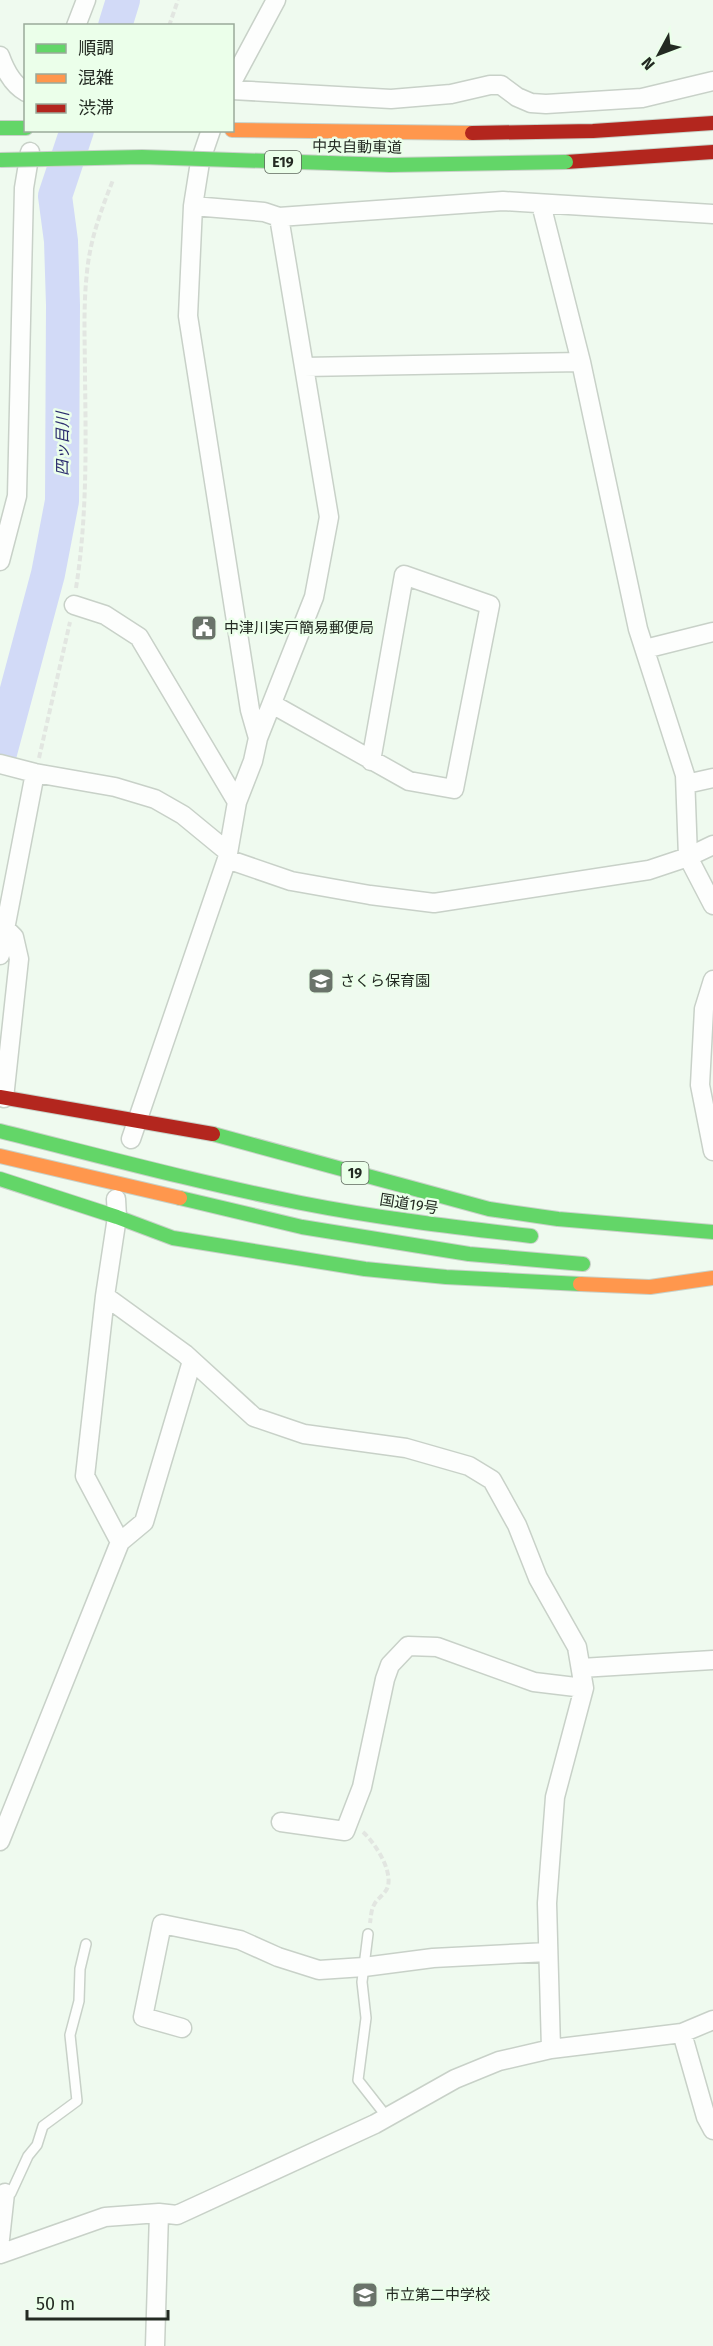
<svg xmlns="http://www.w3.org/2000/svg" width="713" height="2346" font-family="'Fira Sans','Noto Sans JP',sans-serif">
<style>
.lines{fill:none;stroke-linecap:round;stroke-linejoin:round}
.river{stroke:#d2daf7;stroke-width:34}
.lane-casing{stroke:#c8d1c8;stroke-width:12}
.street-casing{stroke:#c8d1c8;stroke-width:21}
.fast-casing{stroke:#c8d1c8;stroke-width:16}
.slow-casing{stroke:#c8d1c8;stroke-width:16}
.jam-casing{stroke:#c8d1c8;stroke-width:16}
.path{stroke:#e2e6e1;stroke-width:4;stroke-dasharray:6 3;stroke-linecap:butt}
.lane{stroke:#fdfefd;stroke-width:9}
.street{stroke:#fdfefd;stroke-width:18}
.fast{stroke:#63d668;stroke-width:14}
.slow{stroke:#ff974d;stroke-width:14}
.jam{stroke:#b3261e;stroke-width:14}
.fast-bridge-casing{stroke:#c8d1c8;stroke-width:16;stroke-linecap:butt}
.fast-bridge{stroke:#63d668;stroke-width:14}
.labels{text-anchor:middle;stroke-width:5;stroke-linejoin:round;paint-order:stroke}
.shield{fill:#ebffea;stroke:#5f6a5e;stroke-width:1.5}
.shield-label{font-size:14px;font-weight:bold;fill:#232a22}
.street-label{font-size:15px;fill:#232a22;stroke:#ebffea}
.poi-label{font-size:15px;fill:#232a22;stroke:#ebffea;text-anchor:start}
.water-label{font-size:16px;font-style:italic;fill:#2b2c6e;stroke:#ebffea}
</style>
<rect width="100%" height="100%" fill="#effaef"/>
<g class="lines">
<path class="river" d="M115,26L123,0
M0,753L48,574L62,501L63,305L61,241L55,196L77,130"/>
<g class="lane-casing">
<path id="lane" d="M368,1934L362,1982L366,2018L358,2080L387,2117
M6,2196L11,2193L28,2156L37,2145L43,2126L77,2101L70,2035L79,2001L80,1969L86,1944"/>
</g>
<g class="street-casing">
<path id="street" d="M76,26L86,0
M0,56C5,70 13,85 26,92
M232,82L276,0
M232,90L391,99L451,94L490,85H501L517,97L531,103L546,104L642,98L713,81
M541,204L581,362L638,629L685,775L688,857L713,905
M193,206L264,212L279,217L503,201L713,214
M304,367L581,362
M0,561L17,496L24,188L30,152
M74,605L105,615L139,637L237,802
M645,649L713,632
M272,704L409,781L454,789L490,605L404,575L371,761
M258,738L314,597L329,517L279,217
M0,764L35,773L115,787L155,799L183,815L228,852
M686,784L713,778
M227,859L291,881L370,895L434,903L649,870L688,857L713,845
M0,955L35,773
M713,980L704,1009L700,1085L713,1151
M4,1098L19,959L14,937L6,929
M131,1139L227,859L237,802L253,761L258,738L250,710L188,316L193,206L200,162L211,130
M105,1296L185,1354L254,1417L304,1434L406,1448L469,1466L492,1480L517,1525L538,1578L577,1647L584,1688L555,1797L547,1903L551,2049
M120,1542L144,1522L192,1361
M581,1668L713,1660
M281,1822L345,1831L362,1787L385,1679L390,1665L408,1646L437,1647L534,1682L584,1688
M0,1841L120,1542L85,1476L105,1296L117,1217L116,1199
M182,2028L143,2017L162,1924L240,1940L278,1957L319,1970L364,1967L433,1958L548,1952
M682,2033L706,2117L713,2130
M0,2239L5,2193
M0,2254L105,2217L159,2213L177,2215L375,2124L455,2079L499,2061L551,2049L682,2033L713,2020
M155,2346L159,2213"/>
</g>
<g class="fast-casing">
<path id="fast" d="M0,128H26
M0,1131C100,1156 200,1183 301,1203C377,1218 454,1227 531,1236
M213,1134L489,1209L558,1219L713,1232
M0,1179L117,1217L173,1238L365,1269L446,1277L580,1284
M180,1198L302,1227L469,1254L583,1264"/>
</g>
<g class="slow-casing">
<path id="slow" d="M232,130L472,133
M0,1156L180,1198
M580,1284L650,1287L713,1278"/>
</g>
<g class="jam-casing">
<path id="jam" d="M472,133L593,131L713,123
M566,162L713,152
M0,1097L213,1134"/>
</g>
<path class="path" d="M169,26L178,0
M76,588C87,519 86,447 85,378C85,343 83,307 87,272C90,240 101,210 113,180
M39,758L70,622
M363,1832C375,1843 392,1869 388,1886C386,1894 377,1898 374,1905C371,1910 371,1917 370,1923"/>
<use href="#lane" class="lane"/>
<use href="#street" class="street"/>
<use href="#fast" class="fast"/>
<use href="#slow" class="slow"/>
<use href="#jam" class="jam"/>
<g class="fast-bridge-casing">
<path id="fast-bridge" d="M0,160L142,157L390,165L566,162"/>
</g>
<use href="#fast-bridge" class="fast-bridge"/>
</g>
<defs>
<g id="civic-square" transform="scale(1.35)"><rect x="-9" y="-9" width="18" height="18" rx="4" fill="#6a736a" stroke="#ebffea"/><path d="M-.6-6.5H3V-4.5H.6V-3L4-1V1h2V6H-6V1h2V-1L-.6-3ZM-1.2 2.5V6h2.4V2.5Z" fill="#fff"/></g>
<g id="school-square" transform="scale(1.35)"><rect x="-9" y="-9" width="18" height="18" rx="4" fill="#6a736a" stroke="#ebffea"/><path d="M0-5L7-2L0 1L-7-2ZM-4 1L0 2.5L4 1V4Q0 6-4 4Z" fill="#fff"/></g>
</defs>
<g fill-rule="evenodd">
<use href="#civic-square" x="204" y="628"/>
<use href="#school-square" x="321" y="981"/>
<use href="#school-square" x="365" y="2295"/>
</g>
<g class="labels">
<g class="shield">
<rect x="265" y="151" width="36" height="22" rx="4.5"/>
<rect x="341.5" y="1162" width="27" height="22" rx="4.5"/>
</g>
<g class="shield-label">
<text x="283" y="167">E19</text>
<text x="355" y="1178">19</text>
</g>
<g class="street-label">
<text transform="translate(357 147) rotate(1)" y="5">中央自動車道</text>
<text transform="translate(409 1204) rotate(9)" y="5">国道19号</text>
</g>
<g class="poi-label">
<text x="224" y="633">中津川実戸簡易郵便局</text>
<text x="340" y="986">さくら保育園</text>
<text x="385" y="2300">市立第二中学校</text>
</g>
<g class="water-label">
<text transform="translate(62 444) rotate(-90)" y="6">四ッ目川</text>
</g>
</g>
<rect x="24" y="24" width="210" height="108" fill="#ebffea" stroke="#9baa9a" stroke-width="1.5"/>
<rect x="36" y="44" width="30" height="9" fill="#63d668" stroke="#9baa9a" stroke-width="1.5"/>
<text x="78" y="54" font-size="18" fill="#232a22">順調</text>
<rect x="36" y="74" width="30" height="9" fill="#ff974d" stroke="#9baa9a" stroke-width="1.5"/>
<text x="78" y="84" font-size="18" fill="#232a22">混雑</text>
<rect x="36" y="104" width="30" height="9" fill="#b3261e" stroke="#9baa9a" stroke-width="1.5"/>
<text x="78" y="114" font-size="18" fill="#232a22">渋滞</text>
<g transform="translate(659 54) rotate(229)" stroke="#ebffea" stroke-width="4.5" paint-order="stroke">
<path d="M0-4.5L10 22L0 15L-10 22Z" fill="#232a22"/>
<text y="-9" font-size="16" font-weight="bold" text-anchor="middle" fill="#232a22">N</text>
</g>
<path d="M27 2310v9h141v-9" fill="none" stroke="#232a22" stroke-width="3"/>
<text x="36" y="2310" font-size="18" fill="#232a22" stroke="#ebffea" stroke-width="4.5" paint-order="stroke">50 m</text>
</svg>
